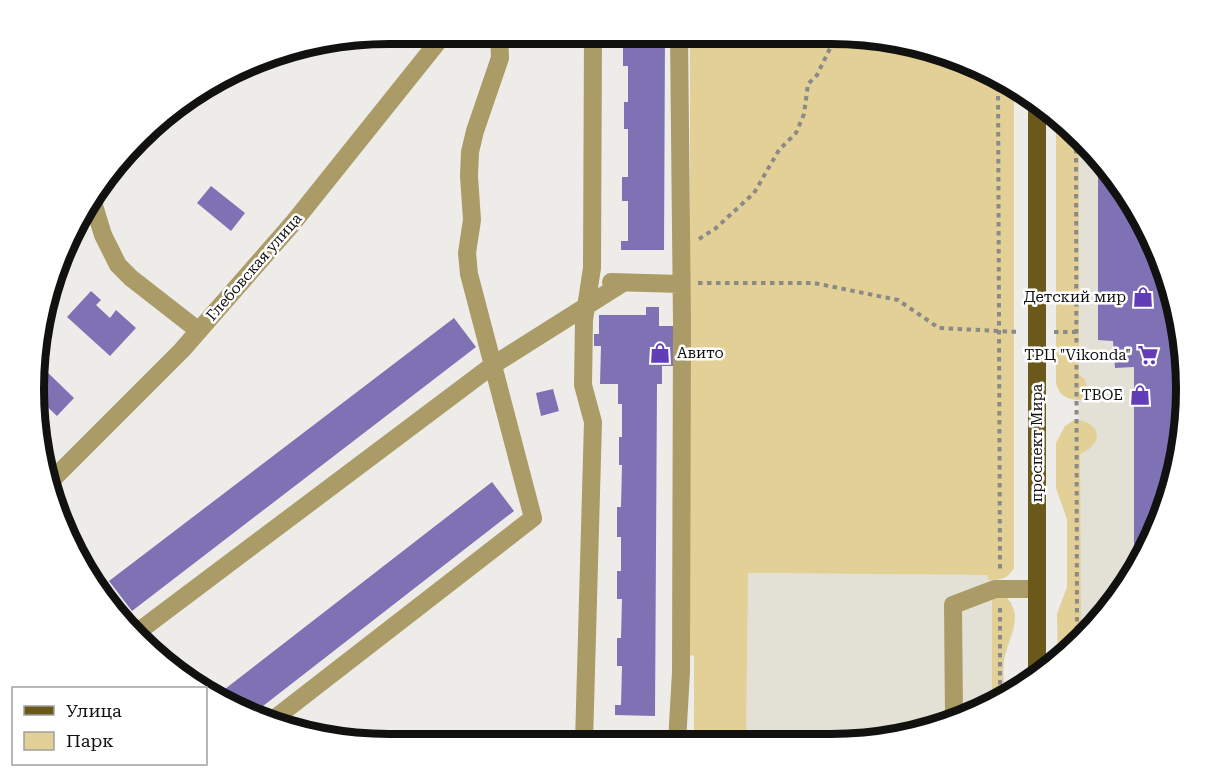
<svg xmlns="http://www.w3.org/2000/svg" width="1219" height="777" font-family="'Roboto Serif',serif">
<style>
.built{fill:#e3e0d5}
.green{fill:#e2d097}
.building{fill:#7e72b5}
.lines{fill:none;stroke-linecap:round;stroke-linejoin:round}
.path{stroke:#8a8a86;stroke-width:4;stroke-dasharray:4.5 4.5;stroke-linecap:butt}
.minor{stroke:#ab9b67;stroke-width:18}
.major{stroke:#6a591b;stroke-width:18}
.labels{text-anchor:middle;stroke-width:5;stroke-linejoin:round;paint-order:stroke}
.street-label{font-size:15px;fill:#11110f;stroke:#fff}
.poi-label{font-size:15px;fill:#11110f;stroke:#fff;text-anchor:end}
.rim{fill:none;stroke:#11110f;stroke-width:8}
</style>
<rect width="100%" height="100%" fill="#edece8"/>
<path class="built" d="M1056,117L1139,211L1183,342L1174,481L1112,605L1058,659L1057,614L1067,587V519L1056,488V443L1065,426L1079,419V400L1069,398L1060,394L1056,383Z
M747,573L988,575V580H1002V595L1011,602L1015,613L1014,629L1004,659V697L988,707L854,743H746Z"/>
<path class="green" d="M690,35L877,36L967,60L1014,87V568C1007,579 1001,580 988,580V575L748,573L746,743L688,742L687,733H694V656L690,655Z
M1056,117L1079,143V375L1084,378L1088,390L1085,399C1071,402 1059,397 1056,383Z
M1074,420C1088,419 1105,431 1093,445C1090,449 1085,451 1080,454L1081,637L1058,659L1057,614L1067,587V519L1056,488V443L1065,426Z
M992,595L1007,598C1025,618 1007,638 1004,660C1002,672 1004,685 1004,697L992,705Z"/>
<path class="building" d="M627,34L665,35L664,250H621V241H628V201H622V177H628V129H624V102H628V66H623V44H627Z
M299,48L154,129L153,128L191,93L275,52Z
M1098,165L1139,211L1183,342L1174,481L1134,561V367L1115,368L1113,341L1098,340Z
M211,186L245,213L231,231L197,203Z
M91,291L101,300L96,305L110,318L116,310L136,328L110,356L67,317Z
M646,307H659V326H674V366H662V384H657L655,716L615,715V705H621L622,666H617V638H621L622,599H617V571H621V537H617V507H621L622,465H619V437H622V404H618V384H600L601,346H594V334H599V315H646Z
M454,318L476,347L132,611L109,581Z
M37,356L46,365L43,368L74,398L57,416L37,397L34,366Z
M553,389L559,411L541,416L536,393Z
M492,482L514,511L250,716L216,696Z"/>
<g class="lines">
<path class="path" d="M998,78L1000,573
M1076,140L1077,641
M699,239L716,228L754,193L779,150L796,133L804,114L808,84L817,75L836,36
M698,283H814L898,300L939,328L1019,332
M1054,332H1077
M1000,608V700"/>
<path class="minor" d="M92,199L103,235L118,265L131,278L199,331
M611,282L681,284
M47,485L182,350L293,223L445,33
M138,634L139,631L493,365L623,283
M954,716L953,605L995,589H1037
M270,722L533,518L469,274L467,253L472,220L469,176L470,152L475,131L500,58L499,34
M584,742L593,422L583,385L584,320L592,268L593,34
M677,742L681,672L682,324L679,35"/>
<path class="major" d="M1037,677V101"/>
</g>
<defs>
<g id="shop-bare" transform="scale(1.62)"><path d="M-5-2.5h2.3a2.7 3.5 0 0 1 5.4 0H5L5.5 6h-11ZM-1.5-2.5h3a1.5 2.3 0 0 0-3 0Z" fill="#613eb6" stroke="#fff" stroke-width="2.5" paint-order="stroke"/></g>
<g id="supermarket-bare" transform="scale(1.62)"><path d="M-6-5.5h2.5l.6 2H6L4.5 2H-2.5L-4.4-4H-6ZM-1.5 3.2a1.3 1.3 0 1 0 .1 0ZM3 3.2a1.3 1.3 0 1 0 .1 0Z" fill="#613eb6" stroke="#fff" stroke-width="2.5" paint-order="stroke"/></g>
</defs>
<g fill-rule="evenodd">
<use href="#shop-bare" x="1143" y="297"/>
<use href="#shop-bare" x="660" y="353"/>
<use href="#supermarket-bare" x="1148" y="355"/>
<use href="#shop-bare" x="1140" y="395"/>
</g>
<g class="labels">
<g class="street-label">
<text transform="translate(254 267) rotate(-49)" y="5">Глебовская улица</text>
<text transform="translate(1037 443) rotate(-90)" y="5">проспект Мира</text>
</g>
<g class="poi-label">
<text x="1126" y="302">Детский мир</text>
<text x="677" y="358" text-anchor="start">Авито</text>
<text x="1131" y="360">ТРЦ "Vikonda"</text>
<text x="1123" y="400">ТВОЕ</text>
</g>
</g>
<path d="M0 0H1219V777H0ZM389 44H831A345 345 0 0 1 1176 389V389A345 345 0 0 1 831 734H389A345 345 0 0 1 44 389V389A345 345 0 0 1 389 44Z" fill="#fff" fill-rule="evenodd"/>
<path class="rim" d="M389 44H831A345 345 0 0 1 1176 389V389A345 345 0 0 1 831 734H389A345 345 0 0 1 44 389V389A345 345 0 0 1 389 44Z"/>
<rect x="12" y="687" width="195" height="78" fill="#ffffff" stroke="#a0a09f" stroke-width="1.5"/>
<rect x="24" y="706" width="30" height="9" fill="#6a591b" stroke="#a0a09f" stroke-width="1.5"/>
<text x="66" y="717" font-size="18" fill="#11110f">Улица</text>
<rect x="24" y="732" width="30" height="18" fill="#e2d097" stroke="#a0a09f" stroke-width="1.5"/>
<text x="66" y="747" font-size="18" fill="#11110f">Парк</text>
</svg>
